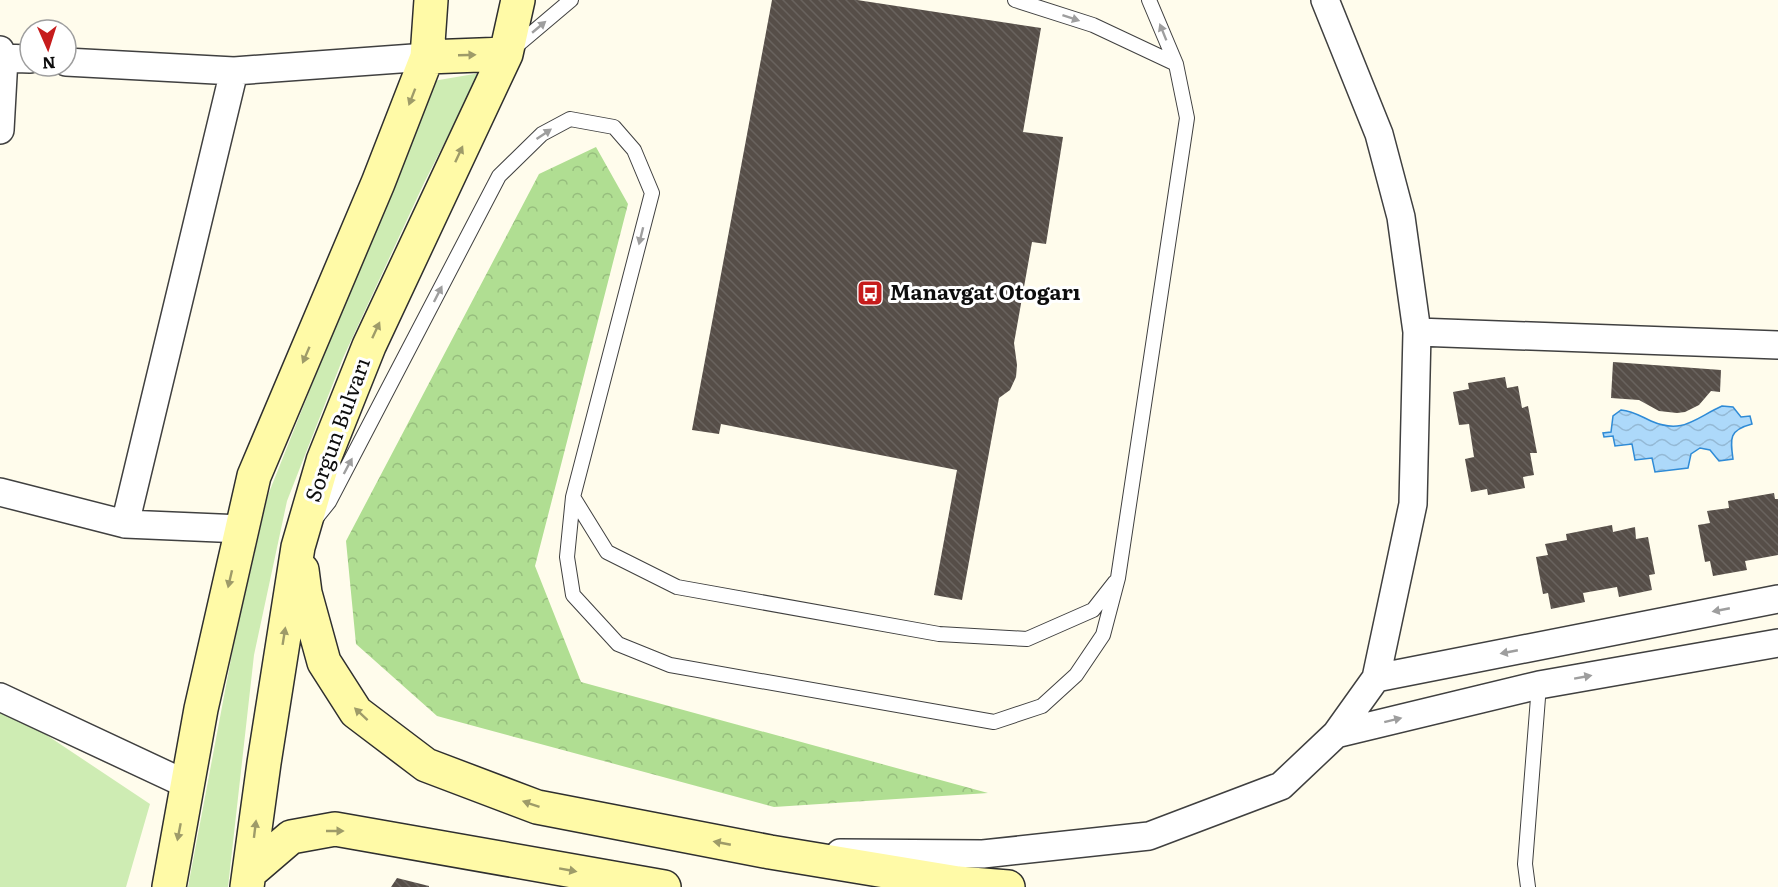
<svg xmlns="http://www.w3.org/2000/svg" width="1778" height="887" font-family="Literata,serif">
<style>
.green{fill:#ceecb3}
.forest{fill:url(#forest-crowns)}
.water{fill:url(#water-waves);stroke:#2f8bd6;stroke-width:1.5}
.building{fill:url(#building-back-hatch)}
.lines{fill:none;stroke-linecap:round;stroke-linejoin:round}
.lane-casing{stroke:#404040;stroke-width:16}
.street-casing{stroke:#404040;stroke-width:30}
.secondary-casing{stroke:#2f2f2f;stroke-width:36}
.lane{stroke:#fff;stroke-width:14}
.street{stroke:#fff;stroke-width:27}
.secondary{stroke:#fffaa7;stroke-width:33}
.oneway{fill:#9e9e9e}
.oneway2{fill:#9e9b69}
.labels{text-anchor:middle;stroke-width:6;stroke-linejoin:round;paint-order:stroke}
.poi-label{font-size:21px;font-weight:bold;fill:#0d0d0d;stroke:#fff;text-anchor:start}
.street-label{font-size:21px;fill:#0d0d0d;stroke:#fff}
</style>
<defs>
<pattern id="forest-crowns" width="20" height="18" patternUnits="userSpaceOnUse" patternTransform="scale(1.5)"><rect width="20" height="18" fill="#b0de92"/><path d="M2 6a3 3 0 1 1 6 0M12 15a3 3 0 1 1 6 0" fill="none" stroke="#96bd7d"/></pattern>
<pattern id="water-waves" width="16" height="10" patternUnits="userSpaceOnUse" patternTransform="scale(1.5)"><rect width="16" height="10" fill="#add9fa"/><path d="M0 5q4-4 8 0t8 0" fill="none" stroke="#94b9d5"/></pattern>
<pattern id="building-back-hatch" width="6" height="6" patternUnits="userSpaceOnUse" patternTransform="scale(1.5)"><rect width="6" height="6" fill="#564e48"/><path d="M-1 5l2 2M0 0l6 6M5-1l2 2" fill="none" stroke="#69635e"/></pattern>
</defs>
<rect width="100%" height="100%" fill="#fffcec"/>
<path class="green" d="M480,73L424,183L343,358L287,501L254,655L228,887H188L235,638L268,495L433,81Z
M0,704L150,804L126,887H0Z"/>
<path class="forest" d="M596,147L628,204L535,566L581,682L988,793L774,807L437,716L356,644L346,541L539,174Z"/>
<path class="water" d="M1722,406L1733,407L1741,417L1750,416L1752,424C1729,430 1730,438 1733,459L1719,461L1710,450L1700,448L1691,454L1688,468L1655,472L1652,458L1635,460L1632,444L1615,446L1613,436L1604,437L1603,433L1611,432L1613,416L1621,410C1633,411 1640,416 1651,421C1683,435 1695,418 1722,406Z"/>
<path class="building" d="M772,0H857L1041,28L1023,132L1063,137L1046,244L1032,242L1014,343L1017,365L1016,377L1010,390L999,398L962,600L934,595L957,470L721,424L719,434L692,430Z
M1613,362L1721,370L1720,392L1711,391L1699,405L1685,412L1677,413L1659,411L1639,400L1611,398Z
M1505,377L1507,388L1518,386L1522,408L1528,406L1537,453H1530L1534,475L1523,477L1525,488L1488,495L1487,489L1471,492L1465,459L1474,457L1469,424L1459,425L1453,392L1469,389L1468,383Z
M1774,493L1775,499H1778V555L1745,561L1747,570L1713,576L1710,561L1705,562L1698,525L1710,523L1707,511L1729,508L1728,501Z
M1612,525L1613,532L1635,527L1636,539L1648,537L1655,574L1649,575L1652,590L1619,597L1617,587L1583,593L1585,602L1551,609L1548,593L1543,594L1536,557L1548,555L1545,544L1567,540L1566,534Z
M397,878L429,886V887H391Z"/>
<g class="lines">
<g class="lane-casing">
<path id="lane" d="M1015,0L1093,25L1176,64
M513,49L571,0
M573,497L607,552L677,587L939,634L1027,639L1093,610L1115,582
M317,517L329,502L499,176L542,134L570,119L614,127L634,150L652,193L573,497L567,557L573,595L618,644L670,665L994,722L1042,706L1076,675L1103,635L1118,578L1187,118L1176,64L1149,0
M1528,887L1525,864L1539,685"/>
</g>
<g class="street-casing">
<path id="street" d="M0,50L4,58L0,130
M0,58L30,59
M66,62L234,71L427,57
M1417,332L1778,345
M0,492L125,524L242,529
M125,524L234,71
M1376,678L1778,599
M0,697L188,785
M1336,734L1539,685L1778,643
M840,853L983,854L1149,836L1281,786L1336,734L1376,678L1413,504L1417,332L1401,217L1379,134L1325,0"/>
</g>
<g class="secondary-casing">
<path id="secondary" d="M427,57L506,54
M302,570L305,593L324,662L356,712L426,765L537,807L770,852L958,883L1008,887
M249,873L291,837L335,829L664,887
M169,887L201,709L254,476L378,183L427,57L431,0
M247,887L264,763L298,547L323,461L369,346L506,54L518,0"/>
</g>
<use href="#lane" class="lane"/>
<use href="#street" class="street"/>
<use href="#secondary" class="secondary"/>
</g>
<defs><path id="oneway-solid" d="M-6-.8H1V-3.2L6.5 0L1 3.2V.8H-6Z" transform="scale(1.5)"/></defs>
<g class="oneway">
<use href="#oneway-solid" transform="translate(1071 18) rotate(18)"/>
<use href="#oneway-solid" transform="translate(539 27) rotate(-40)"/>
<use href="#oneway-solid" transform="translate(1163 32) rotate(-112)"/>
<use href="#oneway-solid" transform="translate(544 134) rotate(-34)"/>
<use href="#oneway-solid" transform="translate(641 236) rotate(104)"/>
<use href="#oneway-solid" transform="translate(438 294) rotate(-63)"/>
<use href="#oneway-solid" transform="translate(348 466) rotate(-62)"/>
<use href="#oneway-solid" transform="translate(1721 610) rotate(169)"/>
<use href="#oneway-solid" transform="translate(1509 652) rotate(169)"/>
<use href="#oneway-solid" transform="translate(1583 677) rotate(-10)"/>
<use href="#oneway-solid" transform="translate(1393 720) rotate(-14)"/>
</g>
<g class="oneway2">
<use href="#oneway-solid" transform="translate(467 55) rotate(-2)"/>
<use href="#oneway-solid" transform="translate(412 97) rotate(111)"/>
<use href="#oneway-solid" transform="translate(459 154) rotate(-65)"/>
<use href="#oneway-solid" transform="translate(376 330) rotate(-65)"/>
<use href="#oneway-solid" transform="translate(306 355) rotate(113)"/>
<use href="#oneway-solid" transform="translate(230 579) rotate(103)"/>
<use href="#oneway-solid" transform="translate(284 636) rotate(-81)"/>
<use href="#oneway-solid" transform="translate(361 714) rotate(-137)"/>
<use href="#oneway-solid" transform="translate(531 804) rotate(-161)"/>
<use href="#oneway-solid" transform="translate(255 829) rotate(-83)"/>
<use href="#oneway-solid" transform="translate(335 831)"/>
<use href="#oneway-solid" transform="translate(179 832) rotate(101)"/>
<use href="#oneway-solid" transform="translate(722 843) rotate(-169)"/>
<use href="#oneway-solid" transform="translate(568 870) rotate(10)"/>
</g>
<defs>
<g id="bus-square" transform="scale(1.35)"><rect x="-9" y="-9" width="18" height="18" rx="4" fill="#c61c1c" stroke="#fff"/><path d="M-5-6H5V4H4V6H2V4H-2V6H-4V4H-5ZM-3.5-4V0h7V-4ZM-3.5 1.2v1.5H-2V1.2ZM2 1.2v1.5H3.5V1.2Z" fill="#fff"/></g>
</defs>
<g fill-rule="evenodd">
<use href="#bus-square" x="870" y="293"/>
</g>
<g class="labels">
<g class="poi-label">
<text x="890" y="300">Manavgat Otogarı</text>
</g>
<g class="street-label">
<text transform="translate(338 430) rotate(-70)" y="7">Sorgun Bulvarı</text>
</g>
</g>
<g transform="translate(48 48) rotate(177)"><circle r="28" fill="#ffffff" stroke="#9e9e9e" stroke-width="1.5"/>
<path d="M0-4.5L10 22L0 15L-10 22Z" fill="#c61c1c"/>
<text y="-9" font-size="16" font-weight="bold" text-anchor="middle" fill="#0d0d0d">N</text>
</g>
</svg>
